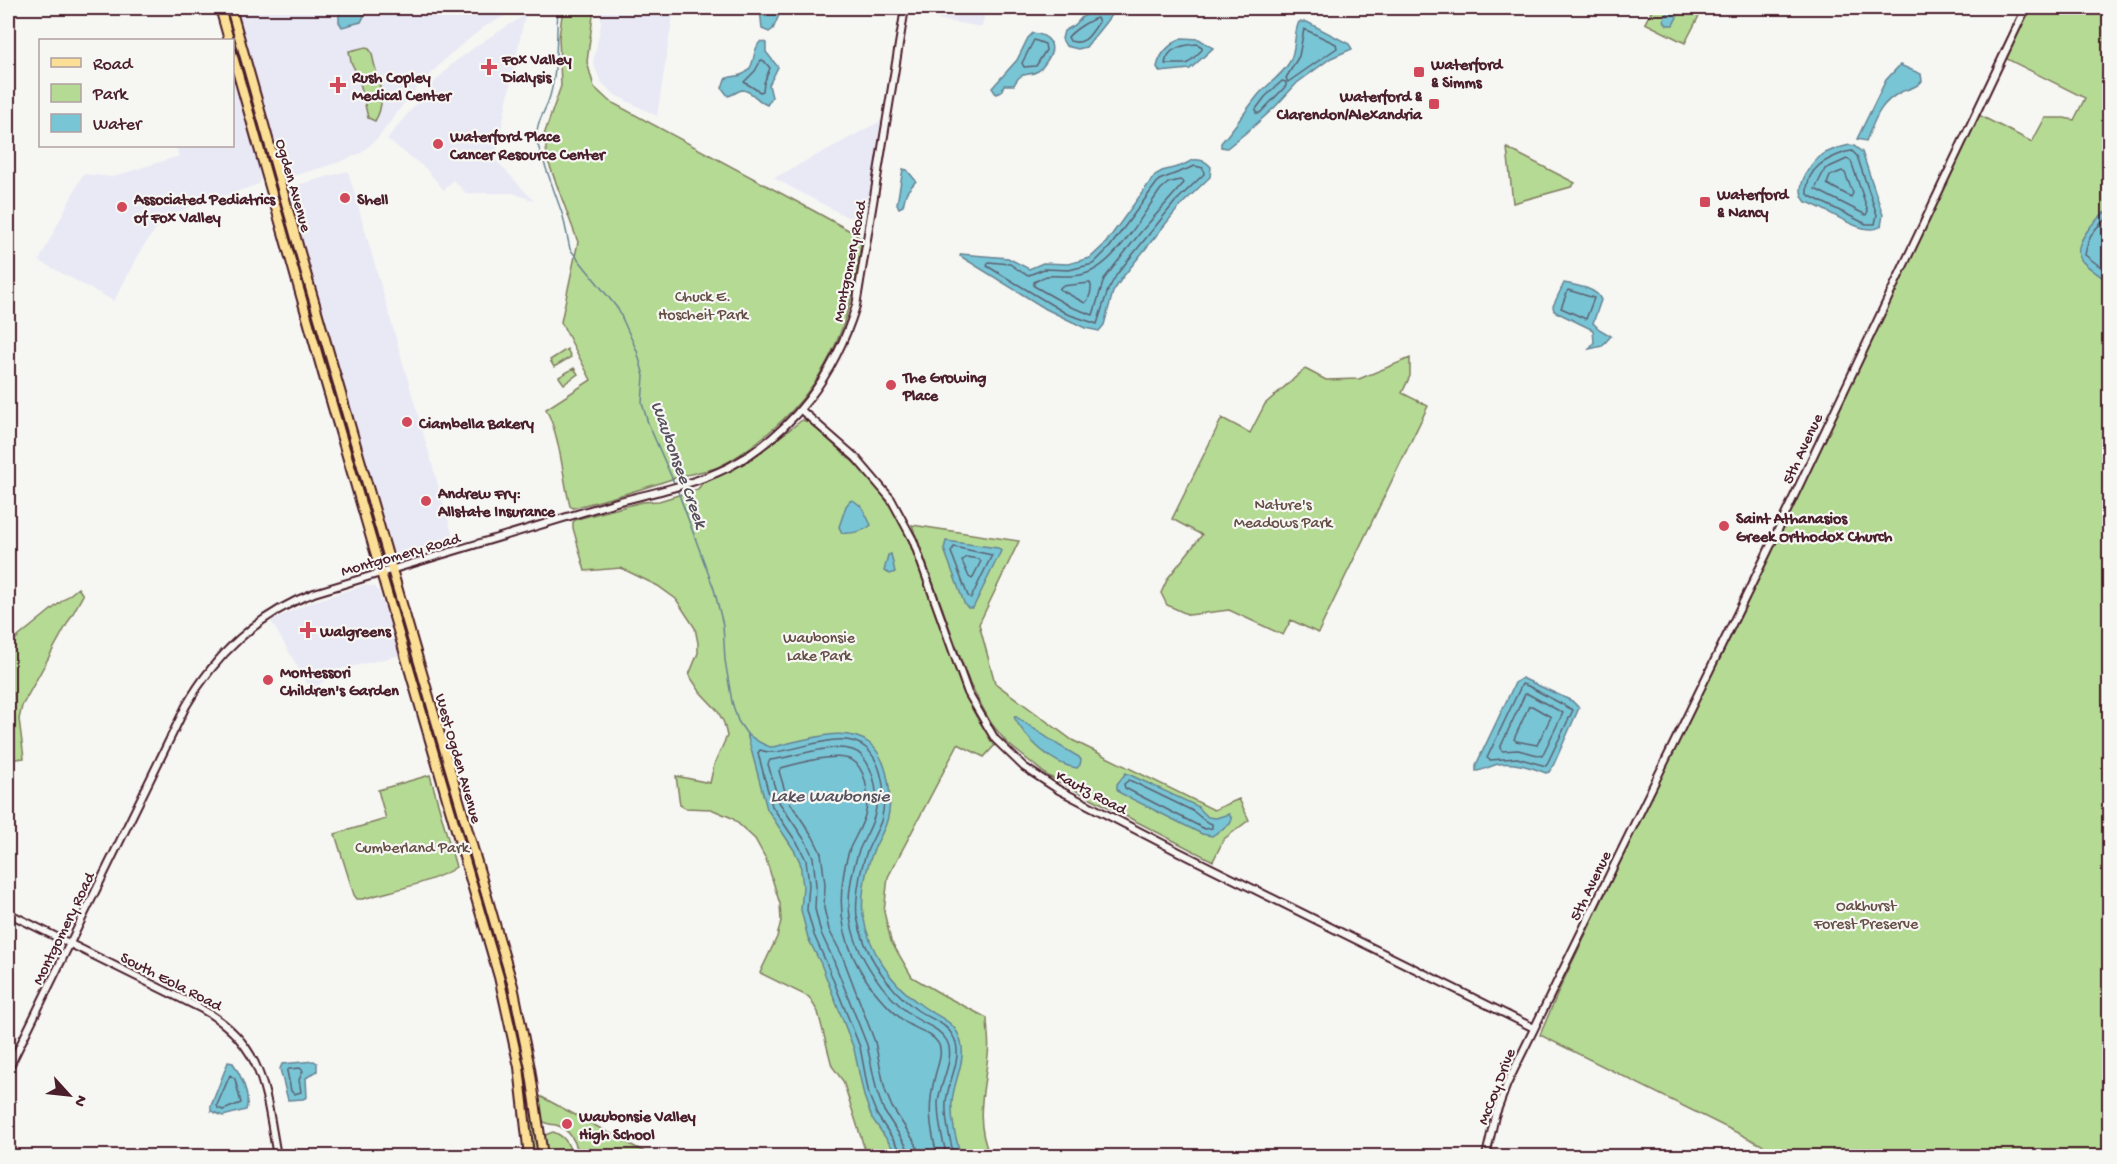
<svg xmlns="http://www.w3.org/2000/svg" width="2117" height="1164" font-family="'Gochi Hand',sans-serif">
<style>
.built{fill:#e8e9f5}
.green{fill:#b5da94;stroke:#807c60;stroke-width:1.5}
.water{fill:#78c5d6;stroke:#668392;stroke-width:1.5}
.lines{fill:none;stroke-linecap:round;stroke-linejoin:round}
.shore{stroke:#5c616f;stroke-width:1.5}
.stream{stroke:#668392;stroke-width:1.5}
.minor-casing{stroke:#4a1f2b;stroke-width:10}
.major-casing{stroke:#4a1f2b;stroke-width:12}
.minor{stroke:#f6f6f2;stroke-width:6}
.major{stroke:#fbdf96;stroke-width:8}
.poi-dot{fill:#d1495b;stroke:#f6f6f2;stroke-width:2}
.labels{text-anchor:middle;stroke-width:4.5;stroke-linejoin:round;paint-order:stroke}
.poi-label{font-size:16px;font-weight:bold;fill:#4a1f2b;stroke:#f6f6f2;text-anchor:start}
.street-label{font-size:16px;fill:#4a1f2b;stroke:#f6f6f2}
.park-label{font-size:16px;fill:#654e45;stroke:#f6f6f2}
.water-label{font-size:18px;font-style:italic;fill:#58515e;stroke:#f6f6f2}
</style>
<rect width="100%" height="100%" fill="#f6f6f2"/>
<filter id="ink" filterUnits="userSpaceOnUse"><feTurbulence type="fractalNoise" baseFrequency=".0167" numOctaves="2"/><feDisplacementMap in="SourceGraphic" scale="12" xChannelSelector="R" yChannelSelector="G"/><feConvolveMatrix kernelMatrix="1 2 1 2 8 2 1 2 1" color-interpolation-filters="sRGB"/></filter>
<g filter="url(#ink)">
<path class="built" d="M235,8H520L484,27L449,55L408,98L379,137L361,153L340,162L293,176L285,174L276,155Z
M601,8H674L657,116L615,95L602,83L597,73L593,62L601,25Z
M914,8H986L982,27L913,15Z
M525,15L495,159L534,201L513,193H466L453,180L444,190L425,168L387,139L429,88L452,64L482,42Z
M233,66L262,174L259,184L177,212L156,229L142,248L114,301L39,261L83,174L112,177L179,156L176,146H232Z
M881,121L871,193L862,215L857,217H847L774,178Z
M348,171L455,544L407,557L398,556L391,550L388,541L288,198L292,189L297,185Z
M365,585L375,587L379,592L401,655L341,669L311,690L271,621L309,603Z"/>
<path class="green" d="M224,8H226L262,136L245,85Z
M563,8H594L587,62L594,87L609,101L814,211L852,232L860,238L861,243C853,316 830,379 774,428C757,443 739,457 718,467C705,472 691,473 678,477C643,489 609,499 573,508L570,506C562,474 561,439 546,409L591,380L561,322L578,242L548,161L544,135L561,86L559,37Z
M1653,8H1703L1685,43L1645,23Z
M2029,8H2109V1156H1784L1540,1035L1560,988L1671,756L1736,626L1977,114L2032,142L2045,118H2064L2074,120L2085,98L2005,58Z
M366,47C373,51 372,55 374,63C379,82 387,102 375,121L368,118L359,78L351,62L349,51Z
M1507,148L1575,183L1571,187L1513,203Z
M287,236L305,283L318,328L300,280Z
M567,349L571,357L554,367L550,360Z
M1410,358V376L1402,393L1428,406L1318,633L1291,620L1283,635L1229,610L1189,615L1167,605L1161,593L1168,578L1202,535L1172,519L1222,418L1250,433L1265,404L1305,369L1326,380L1359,379Z
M574,368L578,374L564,384L559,377Z
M332,376L353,450L350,451L328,377Z
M802,420L809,422L863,471L882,494L898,518L915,555L964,693L976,716L995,745L984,757L958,744L888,877L884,912L891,941L912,977L943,995L987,1018C987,1030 990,1043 988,1055C984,1092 974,1120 990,1156H869L866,1153L843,1081L832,1066L818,1012L809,997L760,973L777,937L781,921L780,904L766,859L755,839L732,818L711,809L685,808L680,805L676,776L710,783L714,765L727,736L724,723L717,710L701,693L689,675L698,653V643L695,628L676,599L658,586L621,568L585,571L573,528V522L577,519L642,502L659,501L698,489L703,482L732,469L758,454Z
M912,525L1019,541L979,624L995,683L1072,740L1214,810L1239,799L1249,820L1224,839L1213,861L1048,776L1007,743L991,723L970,684Z
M78,588L83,595L22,706L19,719L24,758L8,760V645Z
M418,685H421L450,783L448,784Z
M430,775L456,867C438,881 387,892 363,899H357L354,895L335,834L386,819L378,790Z
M500,959L515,1011L528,1075L539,1156H533L522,1061L498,960Z
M538,1095L652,1156H579C577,1144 570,1129 556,1125C550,1124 547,1125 542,1120Z
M553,1132C565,1136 570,1145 571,1156H546L545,1135Z"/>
<path class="water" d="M339,8H359L364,12V16L361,22L342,27L339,22Z
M760,8H782L773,29L769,32L762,29Z
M1099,8H1117L1086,47L1078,49L1066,46L1062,39L1064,31L1075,25L1082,17Z
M1677,8H1686L1687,9L1678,15L1673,25H1667L1664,21L1665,15Z
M1299,22H1307L1349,44L1352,49L1331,58L1297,83L1275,107L1253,127L1227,148L1221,147V143C1235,127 1246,110 1259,94C1269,83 1281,76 1289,63C1297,50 1293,33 1299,22Z
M1033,33C1049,35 1057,45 1048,59C1045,63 1042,69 1038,71C1027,78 1022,69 1014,85H1004L1001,92L996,94L992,88L1017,60L1028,38Z
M1182,38L1199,39L1213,48L1190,69L1160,72L1157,67C1160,53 1169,45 1182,38Z
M761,41L766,43V52L778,67L769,85L772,97L767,105C758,102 752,90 742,90C737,91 733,95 728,96L722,88L725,79C730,76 738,77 743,74C757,68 751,49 761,41Z
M1900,65L1921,74L1922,81C1917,88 1909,88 1901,92C1879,103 1875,120 1866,141L1857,139L1886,80Z
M1850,145L1854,146L1862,152L1883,215L1881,226C1864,239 1826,207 1806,202C1800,195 1800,189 1803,180C1812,157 1826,150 1850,145Z
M1193,160C1201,159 1206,161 1211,167L1210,177L1180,206L1122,278L1113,292L1104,325L1099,331L1085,328L1046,309L960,256L961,254L1008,258L1029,269L1043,263L1068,264L1090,258L1105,244L1155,175L1162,171L1181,166Z
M903,169L907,170L916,181C905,195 907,188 903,206L899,208L897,204Z
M2109,210V282C2102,277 2087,267 2082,261C2069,247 2097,216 2109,210Z
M1564,283C1575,285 1597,288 1601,300L1593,323L1599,329L1611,336L1602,346L1589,349L1594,342L1593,330L1554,311L1553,306Z
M853,500L862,507L871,525C865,531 851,534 842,533L839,527L846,506L850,501Z
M946,541L998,548L1001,551L973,608H968L964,603L944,549Z
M891,554L895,572L890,574L884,571L888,555Z
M1522,678L1572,701L1579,708L1553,766L1549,772L1546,773C1530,767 1516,762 1498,764C1490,766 1483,771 1476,771V765L1515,683Z
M1015,716L1060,746L1079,757L1081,760L1080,765L1077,768C1052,765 1025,738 1014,717Z
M747,734C754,738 763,746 771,747C777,747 784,744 789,743C814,738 846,726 869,743C889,758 894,801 886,824C882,835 875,845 871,857C865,873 861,898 863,915C869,951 892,985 921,1005C935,1016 952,1019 959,1036C969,1058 953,1080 952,1103C951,1121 956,1139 961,1156H898L872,1118L864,1096L854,1049L821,964L808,938L801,910L803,886L800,862L794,850L767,809Z
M1126,773L1197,806L1208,817L1216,818L1229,814L1232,819L1230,824L1212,836L1202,834L1120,793L1117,789V784Z
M314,1061L317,1063V1071L306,1078L307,1097L303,1099L288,1100L280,1069L282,1064Z
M228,1062L233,1063C241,1076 251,1095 246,1110L223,1116L211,1111V1106Z"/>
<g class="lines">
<path class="shore" d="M1097,18L1099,22C1090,34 1086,46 1070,41L1068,37C1074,30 1088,21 1097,18Z
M1304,29L1336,44L1337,48L1288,82L1286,78L1299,56Z
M1034,40L1045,44L1046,50L1036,66L1024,67L1022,63Z
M1197,44L1202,47V50L1187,64H1165C1167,48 1183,45 1197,44Z
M761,60L764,61L770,68L764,83L763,91L760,92L744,82L755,71Z
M1282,81L1286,82V86L1260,113H1256V109L1265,97Z
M1846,152L1852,151L1857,156L1877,215L1875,224H1866L1810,196L1807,193C1806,168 1826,159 1846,152Z
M1847,159L1851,161L1868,211L1866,215L1815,189L1825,169Z
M1195,166L1203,168L1204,174L1175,202L1117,274L1108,290L1097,324L1067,314L987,266L989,262L1010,264L1023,273L1029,275L1044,269L1069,270L1093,264L1109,248L1159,180Z
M1842,171L1845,173L1853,193L1851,197L1827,184L1830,176Z
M1180,180L1183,182L1182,185L1140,233L1104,279L1093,315L1071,307L1034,286V282C1039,280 1042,277 1047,276C1060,275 1072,278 1084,274C1115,266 1142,215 1161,189L1168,183Z
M2110,217C2095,226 2088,237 2085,255L2110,274
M1090,283C1093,288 1089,300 1085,303L1059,289L1062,286Z
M1568,290L1594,298L1586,319L1561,308Z
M954,547L992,555L971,598L968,596L951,552Z
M966,557L979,559L981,561L972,579L969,577L962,561Z
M1522,684L1528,686L1573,710L1546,766L1517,758L1490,760L1487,758Z
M1525,694H1528L1563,713L1542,756L1518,750L1502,751L1500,748Z
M1529,706H1532L1551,717L1537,745L1516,741L1514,739Z
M1129,780L1193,811L1205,821L1212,824V828L1205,829L1125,788L1124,784Z
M300,1068L303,1071L299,1080L301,1092L294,1094L291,1091L287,1071L289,1069Z
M230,1075L235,1079L241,1103L223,1110L218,1108L217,1105Z
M902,1156L901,1151L877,1115L869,1095L860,1047L826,962L814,935L807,910L809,885L806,860L799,846L772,806L758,753L760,750C764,751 769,753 773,752C800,751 842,728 866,748C884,764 887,799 881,821C877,832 870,843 866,854C860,870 855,900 857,917C864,954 887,988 917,1010C930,1019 945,1022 953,1036C965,1057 947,1081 946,1103C945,1121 950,1139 954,1156
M910,1156L907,1147L884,1111L877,1092L867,1045L833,959L821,933L815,909L816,885L813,857L806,842L779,802L768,764L770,760C793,758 845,737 862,756C876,772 880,801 873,820C869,832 862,842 858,853C852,872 847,897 850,916C854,954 884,996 914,1017C925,1025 940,1028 947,1041C956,1059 939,1084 938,1103C938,1121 942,1139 947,1156
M919,1156L916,1144L892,1107L885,1090L875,1042L842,955L829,930L824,908L825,884L821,853L813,837L787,798L779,771L781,768C797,764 843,749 856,763C867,775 870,799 865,815C862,826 855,837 850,848C847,857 844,869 843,879C834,937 861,985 905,1022C915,1029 933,1033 939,1045C943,1054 937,1067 935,1076C927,1108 930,1125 937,1156"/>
<path class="stream" d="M558,8C556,36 558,68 550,96C545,113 536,121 536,140L563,216L570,249L618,309L637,351L644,376L642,403L648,423L675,485
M677,489L714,589L723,625L725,660L732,702L738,721L747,734
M2105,549L2110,550"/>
<g class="minor-casing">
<path id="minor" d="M801,410L856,458L891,499L913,540L968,693L995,739L1024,767L1059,790L1179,852L1534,1028
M8,913L200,1008C265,1044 265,1091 277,1156
M8,1070L186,706C215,655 258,614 314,593L620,501C657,492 695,484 729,467C793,433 835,374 856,306L905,8
M1486,1156L1495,1116L1507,1084L1767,553L2026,8"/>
</g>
<g class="major-casing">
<path id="major" d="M220,8L229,40
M231,8L305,270L513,986L530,1068L543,1156
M232,53L322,370L499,977L519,1067L529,1156"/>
</g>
<use href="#minor" class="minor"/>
<use href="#major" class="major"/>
</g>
</g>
<g class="poi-dot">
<path d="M486 58h6v6h6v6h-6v6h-6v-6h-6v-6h6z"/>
<rect x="1413" y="66" width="12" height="12" rx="3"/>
<path d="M335 76h6v6h6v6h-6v6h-6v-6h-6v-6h6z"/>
<rect x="1428" y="98" width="12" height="12" rx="3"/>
<circle cx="438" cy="144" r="6"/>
<circle cx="345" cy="198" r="6"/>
<rect x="1699" y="196" width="12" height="12" rx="3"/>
<circle cx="122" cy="207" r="6"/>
<circle cx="891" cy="385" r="6"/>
<circle cx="407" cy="422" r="6"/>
<circle cx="426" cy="501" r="6"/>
<circle cx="1724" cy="526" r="6"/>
<path d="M305 621h6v6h6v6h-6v6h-6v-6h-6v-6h6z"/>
<circle cx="268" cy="680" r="6"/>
<circle cx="567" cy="1124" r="6"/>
</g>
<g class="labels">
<g class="poi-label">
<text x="502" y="64">Fox Valley<tspan x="502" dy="18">Dialysis</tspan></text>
<text x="1431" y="69">Waterford<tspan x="1431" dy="18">&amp; Simms</tspan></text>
<text x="352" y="82">Rush Copley<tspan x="352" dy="18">Medical Center</tspan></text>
<text x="1422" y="101" text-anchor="end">Waterford &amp;<tspan x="1422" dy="18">Clarendon/Alexandria</tspan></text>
<text x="450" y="141">Waterford Place<tspan x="450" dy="18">Cancer Resource Center</tspan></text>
<text x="1717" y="199">Waterford<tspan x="1717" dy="18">&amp; Nancy</tspan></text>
<text x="134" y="204">Associated Pediatrics<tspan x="134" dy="18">of Fox Valley</tspan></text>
<text x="357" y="204">Shell</text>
<text x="903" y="382">The Growing<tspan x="903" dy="18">Place</tspan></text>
<text x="419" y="428">Ciambella Bakery</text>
<text x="438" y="498">Andrew Fry:<tspan x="438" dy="18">Allstate Insurance</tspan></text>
<text x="1736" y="523">Saint Athanasios<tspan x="1736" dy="18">Greek Orthodox Church</tspan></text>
<text x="320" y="636">Walgreens</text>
<text x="280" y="677">Montessori<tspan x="280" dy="18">Children's Garden</tspan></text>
<text x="579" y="1121">Waubonsie Valley<tspan x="579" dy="18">High School</tspan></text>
</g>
<g class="street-label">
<text transform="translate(295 185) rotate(74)" y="6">Ogden Avenue</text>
<text transform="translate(848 261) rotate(-79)" y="6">Montgomery Road</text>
<text transform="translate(1801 448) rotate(-65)" y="6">5th Avenue</text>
<text transform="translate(400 553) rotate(-16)" y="6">Montgomery Road</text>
<text transform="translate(460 758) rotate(74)" y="6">West Ogden Avenue</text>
<text transform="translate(1092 791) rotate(28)" y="6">Kautz Road</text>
<text transform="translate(1589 885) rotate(-64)" y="6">5th Avenue</text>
<text transform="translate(62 928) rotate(-64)" y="6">Montgomery Road</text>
<text transform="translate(172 980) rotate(27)" y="6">South Eola Road</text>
<text transform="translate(1495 1086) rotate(-69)" y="6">McCoy Drive</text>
</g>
<g class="park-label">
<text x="703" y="301">Chuck E.<tspan x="703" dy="18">Hoscheit Park</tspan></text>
<text x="1283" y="509">Nature's<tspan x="1283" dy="18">Meadows Park</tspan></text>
<text x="819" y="642">Waubonsie<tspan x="819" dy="18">Lake Park</tspan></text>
<text x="412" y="852">Cumberland Park</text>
<text x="1866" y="910">Oakhurst<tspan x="1866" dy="18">Forest Preserve</tspan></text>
</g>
<g class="water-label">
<text transform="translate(680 464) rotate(70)" y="6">Waubonsee Creek</text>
<text x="830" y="801">Lake Waubonsie</text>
</g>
</g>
<rect width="2117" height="1164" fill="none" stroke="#f6f6f2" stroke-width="30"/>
<rect x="15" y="15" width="2087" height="1134" fill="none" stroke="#4a1f2b" stroke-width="2" filter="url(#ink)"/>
<rect x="39" y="39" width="195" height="108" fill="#f6f6f2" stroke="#b1a0a2" stroke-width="1.5"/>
<rect x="51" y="58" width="30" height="9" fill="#fbdf96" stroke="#b1a0a2" stroke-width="1.5"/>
<text x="93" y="69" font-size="18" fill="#4a1f2b">Road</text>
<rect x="51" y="84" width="30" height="18" fill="#b5da94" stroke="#b1a0a2" stroke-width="1.5"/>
<text x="93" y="99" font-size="18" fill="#4a1f2b">Park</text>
<rect x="51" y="114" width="30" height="18" fill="#78c5d6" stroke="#b1a0a2" stroke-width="1.5"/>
<text x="93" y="129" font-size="18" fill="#4a1f2b">Water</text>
<g transform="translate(69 1095) rotate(117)" stroke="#f6f6f2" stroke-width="4.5" paint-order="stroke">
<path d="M0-4.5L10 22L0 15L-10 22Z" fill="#4a1f2b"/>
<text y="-9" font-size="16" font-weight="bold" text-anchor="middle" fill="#4a1f2b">N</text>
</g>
</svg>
